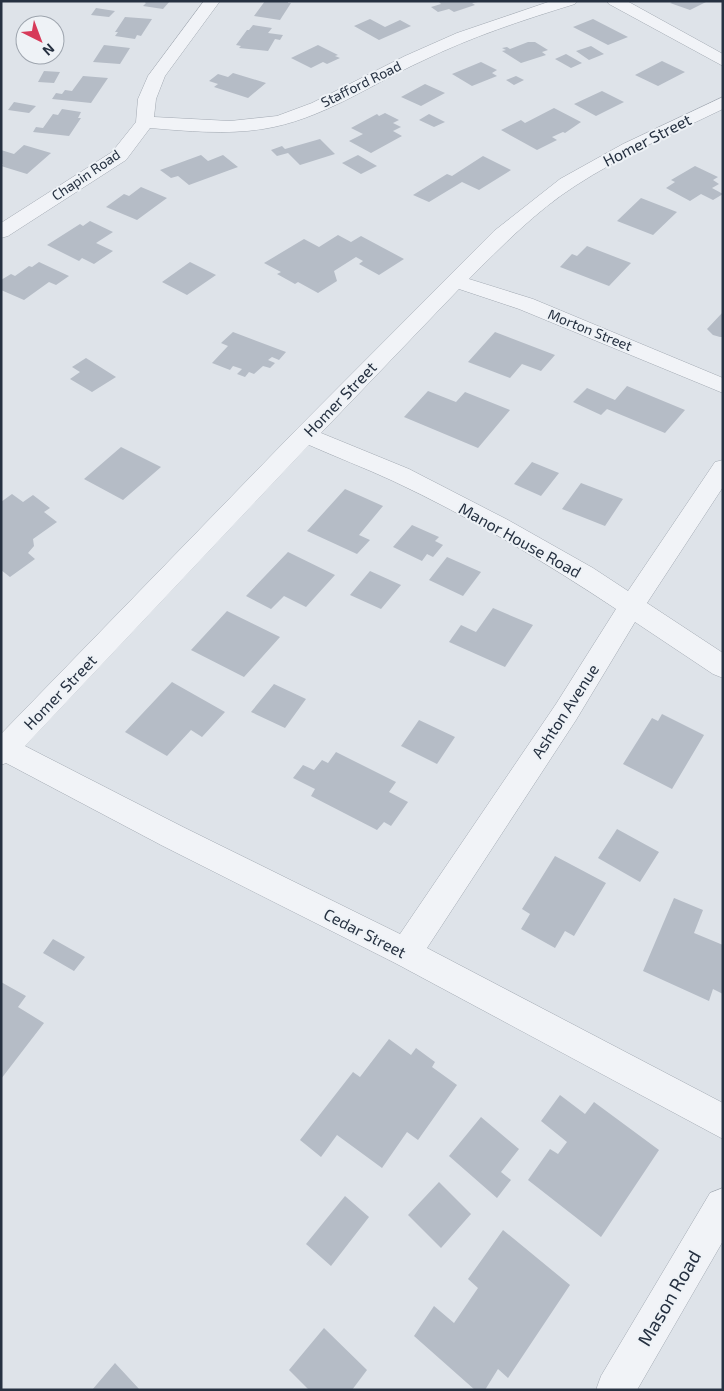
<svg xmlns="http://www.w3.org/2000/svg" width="724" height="1391" font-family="'Exo 2',sans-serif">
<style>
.building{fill:#b5bcc6}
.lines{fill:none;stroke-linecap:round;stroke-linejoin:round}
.minor-casing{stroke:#a3aab3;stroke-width:1}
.minor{fill:#f1f3f7;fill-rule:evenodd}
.labels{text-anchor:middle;stroke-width:4;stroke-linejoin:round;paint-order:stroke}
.far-street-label{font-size:14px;fill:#263141;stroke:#eef2f6}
.street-label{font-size:16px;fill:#263141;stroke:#eef2f6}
.near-street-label{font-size:19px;fill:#263141;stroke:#eef2f6}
</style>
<rect width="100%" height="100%" fill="#dee3e9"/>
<path class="building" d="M143,1H170L163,9L143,6L146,3Z
M265,1H288V3H291L280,20L254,16Z
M443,1H478V2L472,3L475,5L454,12L449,9L438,12L431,7L441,4L439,2Z
M674,1H708L690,10L670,3Z
M96,8L115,11L109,17L91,15Z
M125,17L152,19L141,36L137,35L135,39L115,36L118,32H115Z
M370,19L385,27L400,20L411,26L379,40L354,26Z
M593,19L628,37L608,45L573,27Z
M253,25L272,28L268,33L283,35L280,40L275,39L268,51L239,48L241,46L236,45L247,30H249Z
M528,42H535L548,50L542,52L546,55L521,63L502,51L506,50L502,48L507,47L510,49Z
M104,45L130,48L120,64L93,62Z
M318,45L338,55L335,56L340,58L327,64L323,62L311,68L291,58Z
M591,46L604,54L589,60L576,51Z
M566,54L582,63L571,68L555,59Z
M662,61L685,72L658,86L635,75Z
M481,62L497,70L492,73L497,76L472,86L452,74Z
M44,71L60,72L54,83L38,82Z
M233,73L266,83L248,98L214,87L218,84L209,81L218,74L228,77Z
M83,76L108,78L91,103L52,99L56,93L62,94L65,90L72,91Z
M516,76L524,80L514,85L506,80Z
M425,84L445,93L421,106L401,97Z
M602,91L624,102L596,116L574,104Z
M14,102L36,106L29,113L8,110Z
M554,108L581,122L565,133L563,132L552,137L557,140L537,150L501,130L521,120L525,123Z
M62,109L81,112L78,118H81L69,136L33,132L36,127L43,128L53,114L58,115Z
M385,113L399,120L393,123L401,127L393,131L402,136L371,153L349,141L363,134L351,128L377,114L379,116Z
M429,114L445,122L434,127L419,120Z
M320,139L335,154L300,165L288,153L277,156L271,150L282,146L285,149Z
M24,145L51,153L27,174L1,166L3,164H1V150L14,154Z
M201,155L208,161L223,155L238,167L189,185L178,176L171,178L160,170Z
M358,155L377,166L361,174L342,163Z
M483,156L511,170L479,190L462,182L429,202L413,195L447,174L452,176Z
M695,166L718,177L713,180L719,184L712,188L723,194L713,200L701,194L690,201L666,188L675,182L671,180Z
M141,187L167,198L137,220L106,207L124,194L129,196Z
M641,198L677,212L653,235L617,221Z
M90,221L113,232L96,243L113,251L94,264L82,258L79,261L47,245L80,224L83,226Z
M338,235L351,242L361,236L404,259L379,275L359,264L363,261L356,257L334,271L337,281L318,293L298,282L295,284L277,274L281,272L264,263L304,239L319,247Z
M587,246L631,263L609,286L560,267L572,254L577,256Z
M39,262L69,276L56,285L49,282L24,300L1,290V280L11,274L15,276L29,266L32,267Z
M190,262L216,275L187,295L162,282Z
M723,312V337H720L713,335L707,329Z
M233,332L286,352L279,360L272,357L268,360L275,363L270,368L263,366L254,374L249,372L245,377L237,374L242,369L233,366L230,370L212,363L228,346L221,343Z
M495,332L555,355L541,371L522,364L510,378L468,362Z
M86,358L116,377L92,392L70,379L80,372L72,367Z
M627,386L685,410L665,433L607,409L601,415L573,402L587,388L615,400Z
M428,391L456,402L465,392L510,410L478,448L404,417Z
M121,447L161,467L123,500L84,479Z
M532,462L559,473L541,496L514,484Z
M581,483L623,499L605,526L562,509Z
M345,489L383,506L359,535L370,540L357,554L307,531Z
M12,494L23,502L33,495L50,508L44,512L57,522L33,539L34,546L28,553L35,559L10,577L1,570V502Z
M412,525L439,537L435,541L443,545L433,557L427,554L422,561L393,547Z
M288,552L335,575L306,607L284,596L271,609L246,596Z
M447,557L481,572L463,596L429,580Z
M370,571L401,585L381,609L350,595Z
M493,608L533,625L505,667L449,642L461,625L476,632Z
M227,611L280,637L244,677L191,650Z
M172,682L225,712L202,737L191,730L167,756L125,732Z
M274,684L306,699L285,728L251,712Z
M662,714L704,735L672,789L623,764L652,718L658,721Z
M419,720L455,737L437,764L401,746Z
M336,752L396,782L389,792L408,802L391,826L384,822L377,830L311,796L315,789L293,778L303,765L314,770L322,760L328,763Z
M617,829L659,852L640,882L598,858Z
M555,856L606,883L574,936L565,931L555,948L521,929L530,914L522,909Z
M674,898L703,910L694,933L723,945V994L713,989L709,1001L643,971Z
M53,939L85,957L74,971L43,953Z
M1,982L26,996L18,1007L44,1023L1,1079Z
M389,1039L411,1055L416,1048L435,1062L432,1067L457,1085L418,1140L407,1132L382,1168L337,1135L321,1157L300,1140L353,1072L360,1077Z
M560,1095L585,1114L594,1102L659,1150L601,1237L528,1180L550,1149L558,1154L567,1142L541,1121Z
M481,1117L519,1149L501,1172L511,1180L497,1198L449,1156Z
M439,1182L471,1214L441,1248L408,1215Z
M345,1196L369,1217L331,1266L306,1244Z
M503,1230L570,1285L508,1378L498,1369L485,1390H475L414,1336L434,1306L454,1323L478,1288L468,1279Z
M324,1328L367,1370L352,1390H309L289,1370Z
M115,1363L140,1390H92Z"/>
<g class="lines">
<g class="minor-casing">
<path id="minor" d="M204,1H220L165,76L156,99L154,117L230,121L277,116L312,103L405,56L457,33L551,1H577L575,4C523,20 471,37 422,61C370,85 321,120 263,129C226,135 187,131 150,128L126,160L8,236L1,238V223L112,152L136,122L138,99L148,76Z
M607,1H627L723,54V66L609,4Z
M723,97V109C673,133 621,156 575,186C536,211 501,247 469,279L533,299L723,378V393L519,309L459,289L321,433L409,469L508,520L593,568L628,591L715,462L723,460V487L647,603L723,653V678L713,674L635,622L576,720L427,948L723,1103V1139L395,963L161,845L6,763L1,765V734L297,429L494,231L560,179L623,144ZM309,445C336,457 365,468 393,481C470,517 545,562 616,609L556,704L400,934L183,827L25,746Z
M723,1188V1241L637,1390H596L601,1376L710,1193Z"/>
</g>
<use href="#minor" class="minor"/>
</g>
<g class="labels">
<g class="far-street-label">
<text transform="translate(361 84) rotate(-26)" y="5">Stafford Road</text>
<text transform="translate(86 175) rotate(-34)" y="5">Chapin Road</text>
<text transform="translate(590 330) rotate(22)" y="5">Morton Street</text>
</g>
<g class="street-label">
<text transform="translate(647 140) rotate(-27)" y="6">Homer Street</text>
<text transform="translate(340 399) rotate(-46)" y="6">Homer Street</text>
<text transform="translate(520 540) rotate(29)" y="6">Manor House Road</text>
<text transform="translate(60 692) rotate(-46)" y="6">Homer Street</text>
<text transform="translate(565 711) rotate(-57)" y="6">Ashton Avenue</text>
<text transform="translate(365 933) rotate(27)" y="6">Cedar Street</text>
</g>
<g class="near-street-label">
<text transform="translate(669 1298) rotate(-60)" y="7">Mason Road</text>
</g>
</g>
<rect width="724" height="1391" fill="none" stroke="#263141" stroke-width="5"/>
<g transform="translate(40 40) rotate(138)"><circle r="24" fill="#eef2f6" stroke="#9ea5ae"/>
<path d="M0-4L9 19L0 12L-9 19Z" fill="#d73a59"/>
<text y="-8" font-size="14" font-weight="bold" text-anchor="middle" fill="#263141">N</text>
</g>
</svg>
